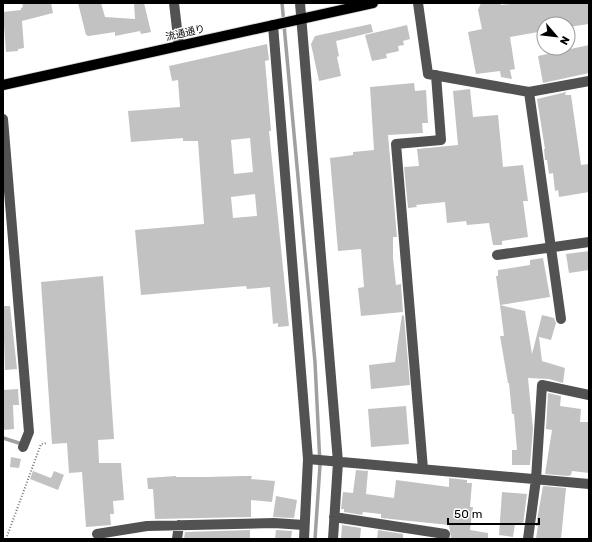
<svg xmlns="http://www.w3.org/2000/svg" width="592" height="542" font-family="Rubik,'Noto Sans JP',sans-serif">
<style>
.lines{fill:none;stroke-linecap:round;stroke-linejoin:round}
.stream{stroke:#a0a0a0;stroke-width:3.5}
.building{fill:#c2c2c2;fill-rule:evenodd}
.major-casing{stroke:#dbdbdb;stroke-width:12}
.path{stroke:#747474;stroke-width:2;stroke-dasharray:1 2;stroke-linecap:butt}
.minor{stroke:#525252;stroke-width:10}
.major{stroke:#000;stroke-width:10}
.labels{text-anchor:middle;stroke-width:3;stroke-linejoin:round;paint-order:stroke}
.street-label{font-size:10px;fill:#000;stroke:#fff}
</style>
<rect width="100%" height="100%" fill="#fff"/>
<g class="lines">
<path class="stream" d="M282,3L315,362L320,465L315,539
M3,438L19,443"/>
</g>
<path class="building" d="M22,3H51L53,13L22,21L24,48L18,49V51L6,52L3,12L21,10V8L23,7Z
M78,3H101L105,17L135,19L134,3H144L151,32L141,34L140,31L115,36V32L89,36L86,35Z
M481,3H501V5L519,3H589V24L568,27V24H544V31L510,37L515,69L510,70L512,79L501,77L500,71L476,74L468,32L482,29L478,10Z
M371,24L373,32L336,41L339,56L337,57L341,76L319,81L311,44L315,36Z
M407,25L410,39L403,41L404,45L398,46L399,51L386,54L387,58L372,61L365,35Z
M267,44L269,60L265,61L271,131H269L289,326L278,327V323L273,324L270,287L247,289L246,286L141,295L135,230L204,224L198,141H183V138L131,142L128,111L180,107L178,80L172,81L169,66ZM250,138L253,172L234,174L231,140ZM255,194L257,216L233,218L231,197Z
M589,45V73L543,83L538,56Z
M414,83L415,91L426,90L428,123H422L423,133L388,135L397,237H393V258L396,285L401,284L403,312L361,316L358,288L364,287L361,249L338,251L330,158L353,155V152L374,150L370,87Z
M470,89L473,117L498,115L503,167L523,165L528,201H523L528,237L502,241V245H493L489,223L467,225L466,221L447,223L445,202L416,205L417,207L408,208L404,167L419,166L417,149L458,145L453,91Z
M566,92L565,95H571L581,165L589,164V192L559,197L558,190L555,191L553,173L549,174L547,160H545L544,149H545L537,99Z
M589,251V270L569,273L566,254Z
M543,258L550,297L500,305L496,276H498V270L530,265V260Z
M103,276L114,439L98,440L99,463H121L124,500L113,501L114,514H110L111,525L86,527L82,472L69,473L67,443L52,444L41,282Z
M500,305L525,311L532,354L542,315L554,318L556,323L551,340L539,337L542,361L565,368L563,383L549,379L528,378L533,429L530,465H512V450H517L514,414H512L509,383H508L500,336H504Z
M3,306H10L17,369L5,370Z
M402,315L404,316L410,385L371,389L369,365L395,362Z
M18,389L19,405H13L14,429L3,430V390Z
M548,393L561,396L560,406L581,409L580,422H589V473L572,471L571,475L568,476L545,474L552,430L546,429Z
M406,406L409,444L371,447L368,409Z
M11,457L21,459L19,468L10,467Z
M356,470L368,471L366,494L394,498L396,480L449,487V478L467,480V483H472L470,507H473L470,530L488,533V539L451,538L449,525L381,518V514L363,512L362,515L344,512V509H341L343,492L353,493Z
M33,471L51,478L54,471L64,475L58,490L30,479Z
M176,476V477H207L243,476H252L251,479L275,481L272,502L251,500V517L155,519L153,489H148L147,478Z
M543,486L566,488L561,539H536L538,526H536Z
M502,492L527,494L523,525L515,524L513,537L499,535Z
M276,496L297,500L294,518L273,517Z
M342,525L361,528L360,539H341Z
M250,530V539H184L185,532Z
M276,530L292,531L291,539H275Z
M378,530L403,534V539H377Z"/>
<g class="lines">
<g class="major-casing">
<path id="major" d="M3,85L373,3"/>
</g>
<path class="path" d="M6,539L41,444L47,443"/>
<path class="minor" d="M174,3L179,46
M300,3L338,462L333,539
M418,3L428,74L529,92L589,81
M273,25L308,459L304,539
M529,92L561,319
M3,119L29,432L23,447
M497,255L589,242
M308,459L589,484
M423,469L396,144L441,140L436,75
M334,517L445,534L444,539
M97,534L147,526L274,523L304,525
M177,539L179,525
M528,539L536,479L542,385L589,395"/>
<use href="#major" class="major"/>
</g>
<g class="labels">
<g class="street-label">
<text transform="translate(185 32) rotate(-13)" y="4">流通通り</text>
</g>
</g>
<rect width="592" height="542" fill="none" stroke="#000000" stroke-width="8"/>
<g transform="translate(556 36) rotate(118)"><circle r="19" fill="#ffffff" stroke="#999999"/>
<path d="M0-3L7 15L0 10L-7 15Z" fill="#000000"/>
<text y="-6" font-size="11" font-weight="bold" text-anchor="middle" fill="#000000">N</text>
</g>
<path d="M448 518v6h91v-6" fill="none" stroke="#000000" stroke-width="2"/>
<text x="454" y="518" font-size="12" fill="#000000" stroke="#ffffff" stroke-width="3" paint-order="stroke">50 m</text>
</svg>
